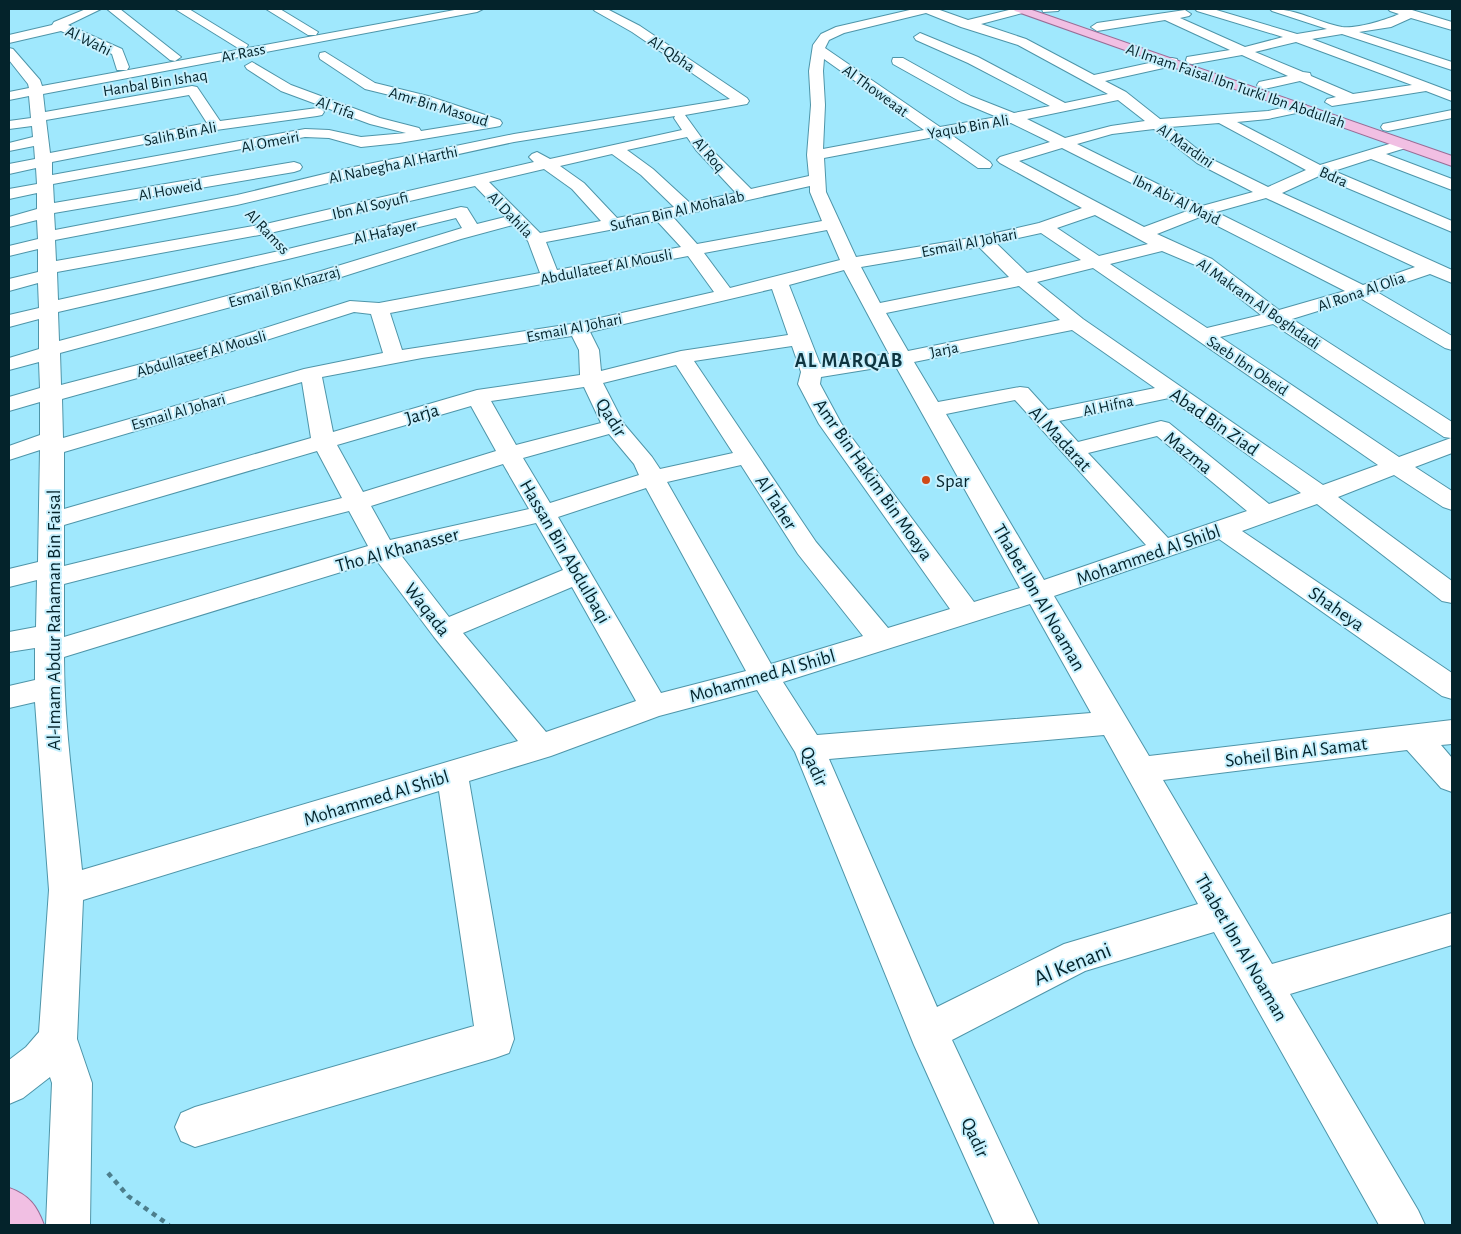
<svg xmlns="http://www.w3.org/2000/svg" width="1461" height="1234" font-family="'Alegreya Sans',sans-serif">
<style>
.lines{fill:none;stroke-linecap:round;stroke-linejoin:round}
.minor-casing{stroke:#4e95a9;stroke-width:2}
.major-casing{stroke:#986d96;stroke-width:2}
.path{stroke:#4c7e8c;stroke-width:4.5;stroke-dasharray:5 5;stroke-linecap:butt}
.minor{fill:#fff;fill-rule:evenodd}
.major{fill:#f1bfe3;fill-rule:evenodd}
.poi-dot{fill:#d14a17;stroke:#c7f0fd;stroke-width:2}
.labels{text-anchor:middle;stroke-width:4;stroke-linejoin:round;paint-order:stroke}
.far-street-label{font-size:16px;fill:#04232b;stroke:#c7f0fd}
.street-label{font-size:19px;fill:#04232b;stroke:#c7f0fd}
.poi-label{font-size:19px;fill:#04232b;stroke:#c7f0fd;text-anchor:start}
.far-district-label{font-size:20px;font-weight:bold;letter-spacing:1px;fill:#0f3540;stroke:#c7f0fd}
.near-street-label{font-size:22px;fill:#04232b;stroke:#c7f0fd}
</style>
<rect width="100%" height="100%" fill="#a0e8fd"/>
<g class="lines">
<g class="minor-casing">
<path id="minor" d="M86,9H101L68,25L122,49L129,67L127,70H117L112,54L61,31L9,43V35L52,25L54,22Z
M107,9H120L181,57L175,61L170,60Z
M175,9H189L248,45L246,48H238Z
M266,9H280L318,32L316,35H308Z
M460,9H483L477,12L43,94L45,112L192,86L197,87L220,121L317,108L322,109L324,112L322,115L317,116L216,130L52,162V175L305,129L329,130L361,137L406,133L370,124L281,91L247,69L245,66L252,62L291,85L380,118L419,128L421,131L477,122L418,102L365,89L320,59L319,56L320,53L325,52L375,83L428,96L500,120L502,123L500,126L495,127L399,143L361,147L329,138L305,137L53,184L54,203L294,162L300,164L302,167L300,170L294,172L54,213L55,230L237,195L349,168L514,134L730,99L632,32L595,11L593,9H607L640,26L747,98L749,101L747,104L685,115L706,144L751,189L809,176L807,155L811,105L809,71L813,45L821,34L836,27L914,9H937L968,20L1013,9H1027L1026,12L981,24L1026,39L1094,75L1172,58L1177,59L1178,62L1177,65L1105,81L1126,92L1160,119L1268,111L1301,104L1306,105L1308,108L1306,111L1268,119L1237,122L1320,165L1399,141H1409L1412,144L1409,147L1386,154L1452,179V190L1371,159L1334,171L1452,221V232L1319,176L1282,193L1452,270V283L1430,274L1377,292L1452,336V350L1445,348L1360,298L1292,319L1452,422V453L1415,467L1452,491V510L1443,507L1394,475L1338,497L1452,581V603L1442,601L1317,504L1242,531L1452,673V699L1442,696L1219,539L1054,596L1149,756L1452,720V744L1441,745L1452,758V792L1441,788L1407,750L1163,780L1272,964L1452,913V945L1290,994L1418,1210L1425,1225H1379L1214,932L1085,971L952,1040L1039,1225H995L914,1045L795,752L757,690L659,716L551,756L469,781L514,1039L509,1053L495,1058L195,1147L181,1141L175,1127L181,1113L195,1107L474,1026L439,791L83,900L77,1039L92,1083L90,1225H46L52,1083L50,1077L23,1098L9,1104V1060L26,1047L39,1032L49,890L35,702L9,708V686L35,680V648L9,652V632L36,627L37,580L9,587V569L38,562L40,450L9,460V446L40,435V402L9,411V397L40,388L39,362L9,370V358L39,349V319L9,327V315L39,308L38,283L9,291V279L38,272V249L9,256V246L38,239L37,220L9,227V217L37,209V193L9,199V189L37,184L36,168L9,174V164L35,159L34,146L9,151V143L33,137L32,126L9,129V121L31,118L29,96L9,100V92L29,88L28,84L9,60V48L13,49L40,80L42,86ZM926,13L961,27L1018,45L1108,94L1065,103L978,57L920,33L914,37L916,40L968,63L1050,106L1014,113L971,96L903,58H893L892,61L893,64L961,102L997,117L940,127L825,48L829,40L844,33ZM824,59L924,130L823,149L825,105L823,71ZM189,95L207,123L50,153L46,120ZM1118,100L1145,121L1111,126L1065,138L1027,119ZM675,116L674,118L682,130L550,159L537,152L532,154L529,157L534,162L270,223L56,261L55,240L237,205L349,178L514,142ZM1011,123L1050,142L1000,157L997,160L1000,163L1082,208L1039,223L983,236L856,257L826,192L824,158L934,137L978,168H990L992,165L990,162L950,134ZM1219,123L1306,170L1268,187L1207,157L1170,127ZM1154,129L1197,163L1253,192L1202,206L1077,144L1112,134ZM687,137L696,150L736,193L690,203L653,169L627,150ZM1062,148L1187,211L1144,227L1019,161ZM612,154L641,175L674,207L617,218L584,183L560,166ZM544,169L572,189L601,221L540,233L489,182ZM475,186L505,217L477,224L467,208L461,207L288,249L58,300L57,272L270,233ZM810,186V192L822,221L697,244L673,217ZM1266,198L1415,267L1363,285L1216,212ZM1095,215L1148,244L1099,256L1057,228ZM1200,217L1345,291L1279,310L1212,259L1157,234ZM456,218L462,228L321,271L59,341L58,312L288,259ZM657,221L681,247L557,270L546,242ZM513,225L528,241L540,273L379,303L350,301L199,349L61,385L60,353L335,279L461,239ZM827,230L840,260L730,288L704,253ZM1041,233L1081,260L1027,273L996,243ZM979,247L1009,277L880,303L861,267ZM1162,251L1200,267L1261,315L1207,328L1110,264ZM688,256L714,292L578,323L402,350L390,313ZM1093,268L1378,465L1323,485L1083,319L1037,282ZM844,270L889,354L820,364L789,285ZM1019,286L1060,320L908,351L886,313ZM772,289L788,335L681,351L601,371L599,350L590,332ZM354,312L371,314L383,353L304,369L63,438L62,399L213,357ZM1273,324L1444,437L1451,438L1399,457L1220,337ZM1072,330L1155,388L1048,410L1028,388L1020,387L938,402L914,362ZM572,336L579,350L580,375L477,390L333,432L322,377L422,358ZM792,346L801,372L798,384L819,424L950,609L888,628L816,542L694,361ZM676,365L733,453L660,469L652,457L624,424L603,383ZM895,365L1020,588L974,602L841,423L820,384L821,377ZM302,382L311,438L64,509V452ZM584,387L601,423L516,445L491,401ZM1169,398L1301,493L1269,504L1169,423L1161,421L1078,442L1059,421ZM1015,400L1146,545L1044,580L946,414ZM471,406L496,451L363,492L337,445ZM609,434L634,464L639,475L550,503L523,458ZM1157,436L1247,511L1168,538L1088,453ZM317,451L342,498L64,566V525ZM503,464L529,509L390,540L371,506ZM741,465L798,554L863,636L771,664L667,482ZM646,488L746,671L661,693L558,517ZM349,511L368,546L64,637V584ZM536,523L563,570L449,617L400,554ZM377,561L434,637L518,741L82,870C75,799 64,729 64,657ZM572,587L636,701L546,732L463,633ZM1030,604L1091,713L817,735L783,682ZM1104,735L1198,904L1064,944L937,1007L829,759Z
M1042,9H1060L1058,11L1043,12Z
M1195,9H1213L1297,34L1327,29L1272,11L1270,9C1299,9 1316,22 1342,27C1356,29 1386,20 1399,14L1390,11L1388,9L1412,10L1452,22V30L1411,18L1391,27L1359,32L1452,62V70L1342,34L1312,39L1452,92V101L1426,91L1332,106L1325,102L1327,99L1336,97L1300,81L1264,89L1259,88L1257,85L1259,82L1288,76L1242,55L1192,64L1187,63L1186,60L1187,57L1230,50L1165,20L1097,31L1091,27L1097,23L1185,10L1191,14L1189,16L1180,18L1245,47L1283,37L1197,11ZM1296,42L1412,85L1353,94L1311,76L1310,73L1303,72L1255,52Z
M1452,110V118L1388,131L1383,130L1381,127L1383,124L1388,123Z"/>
</g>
<g class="major-casing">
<path id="major" d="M1013,9H1029L1452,156V166L1015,11Z
M9,1188C29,1195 37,1206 44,1225H9Z"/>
</g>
<path class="path" d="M108,1173L128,1196L169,1225"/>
<use href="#minor" class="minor"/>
<use href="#major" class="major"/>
</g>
<circle class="poi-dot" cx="926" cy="480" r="5"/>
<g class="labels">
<g class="far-street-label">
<text transform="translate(89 40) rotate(26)" y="6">Al Wahi</text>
<text transform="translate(243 52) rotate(-11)" y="6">Ar Rass</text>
<text transform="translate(672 53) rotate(34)" y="6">Al-Qbha</text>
<text transform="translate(155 82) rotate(-9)" y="6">Hanbal Bin Ishaq</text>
<text transform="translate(1236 85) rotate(19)" y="6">Al Imam Faisal Ibn Turki Ibn Abdullah</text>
<text transform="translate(876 90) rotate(36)" y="6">Al Thoweaat</text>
<text transform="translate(439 106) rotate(17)" y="6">Amr Bin Masoud</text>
<text transform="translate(336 107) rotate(20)" y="6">Al Tifa</text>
<text transform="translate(968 126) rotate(-10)" y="6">Yaqub Bin Ali</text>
<text transform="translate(180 133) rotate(-11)" y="6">Salih Bin Ali</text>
<text transform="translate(270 141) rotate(-11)" y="6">Al Omeiri</text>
<text transform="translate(1186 145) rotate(35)" y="6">Al Mardini</text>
<text transform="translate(710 154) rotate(49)" y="6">Al Roq</text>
<text transform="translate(393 164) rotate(-12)" y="6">Al Nabegha Al Harthi</text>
<text transform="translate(1334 176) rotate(24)" y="6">Bdra</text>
<text transform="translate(170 189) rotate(-10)" y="6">Al Howeid</text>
<text transform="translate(1177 199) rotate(26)" y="6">Ibn Abi Al Majd</text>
<text transform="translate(370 205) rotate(-13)" y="6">Ibn Al Soyufi</text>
<text transform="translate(677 210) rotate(-13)" y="6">Sufian Bin Al Mohalab</text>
<text transform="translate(511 214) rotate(46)" y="6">Al Dahila</text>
<text transform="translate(268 231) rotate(46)" y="6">Al Ramss</text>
<text transform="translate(385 231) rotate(-13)" y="6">Al Hafayer</text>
<text transform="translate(969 242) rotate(-11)" y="6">Esmail Al Johari</text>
<text transform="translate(606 266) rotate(-11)" y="6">Abdullateef Al Mousli</text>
<text transform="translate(284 286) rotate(-16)" y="6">Esmail Bin Khazraj</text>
<text transform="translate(1361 291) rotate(-19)" y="6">Al Rona Al Olia</text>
<text transform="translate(1259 303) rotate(35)" y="6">Al Makram Al Boghdadi</text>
<text transform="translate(574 327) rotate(-11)" y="6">Esmail Al Johari</text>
<text transform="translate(944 349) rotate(-11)" y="6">Jarja</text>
<text transform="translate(201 353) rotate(-16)" y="6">Abdullateef Al Mousli</text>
<text transform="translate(1248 365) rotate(34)" y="6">Saeb Ibn Obeid</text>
<text transform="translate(1108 405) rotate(-12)" y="6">Al Hifna</text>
<text transform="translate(178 411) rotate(-16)" y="6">Esmail Al Johari</text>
</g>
<g class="street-label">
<text transform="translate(422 413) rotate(-16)" y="7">Jarja</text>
<text transform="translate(612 417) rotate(58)" y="7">Qadir</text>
<text transform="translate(1215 421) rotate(35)" y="7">Abad Bin Ziad</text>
<text transform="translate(1061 438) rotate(47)" y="7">Al Madarat</text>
<text transform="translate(1189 452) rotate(39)" y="7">Mazma</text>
<text transform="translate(874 479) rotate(55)" y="7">Amr Bin Hakim Bin Moaya</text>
<text transform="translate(777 502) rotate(57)" y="7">Al Taher</text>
<text transform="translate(397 549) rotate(-15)" y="7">Tho Al Khanasser</text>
<text transform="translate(566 551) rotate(60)" y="7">Hassan Bin Abdulbaqi</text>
<text transform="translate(1148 554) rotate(-19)" y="7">Mohammed Al Shibl</text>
<text transform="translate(1040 597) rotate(60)" y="7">Thabet Ibn Al Noaman</text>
<text transform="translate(1337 608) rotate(35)" y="7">Shaheya</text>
<text transform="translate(428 609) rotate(52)" y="7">Waqada</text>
<text transform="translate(53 620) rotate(-90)" y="7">Al-Imam Abdur Rahaman Bin Faisal</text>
<text transform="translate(762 675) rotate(-16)" y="7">Mohammed Al Shibl</text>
<text transform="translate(1296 751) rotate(-7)" y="7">Soheil Bin Al Samat</text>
<text transform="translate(815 766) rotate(65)" y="7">Qadir</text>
<text transform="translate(376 797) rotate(-17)" y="7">Mohammed Al Shibl</text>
<text transform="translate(1242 947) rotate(60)" y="7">Thabet Ibn Al Noaman</text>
<text transform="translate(976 1137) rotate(65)" y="7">Qadir</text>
</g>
<g class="poi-label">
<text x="936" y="487">Spar</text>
</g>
<g class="far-district-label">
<text x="849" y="367">AL MARQAB</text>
</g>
<g class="near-street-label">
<text transform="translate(1072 963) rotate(-22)" y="8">Al Kenani</text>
</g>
</g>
<rect width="1461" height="1234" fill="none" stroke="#04232b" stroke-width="20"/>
</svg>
